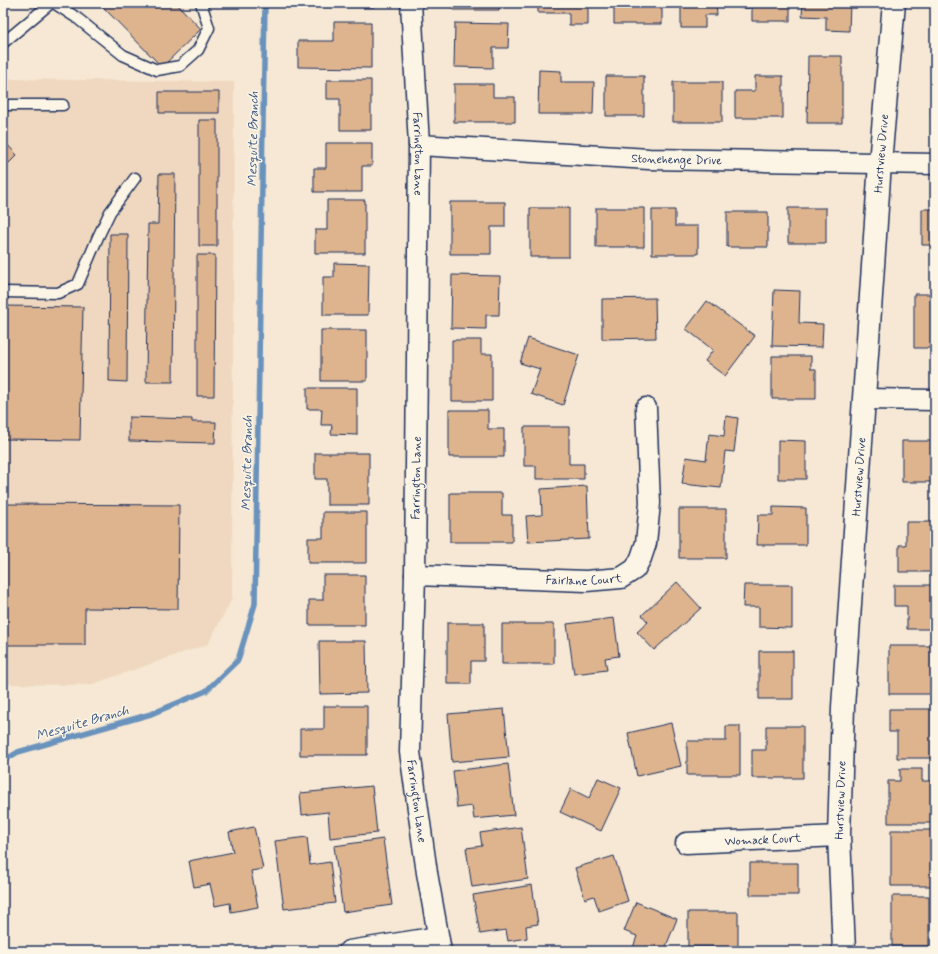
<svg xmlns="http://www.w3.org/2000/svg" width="938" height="954" font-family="Mynerve,sans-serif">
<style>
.built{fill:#efd8bf}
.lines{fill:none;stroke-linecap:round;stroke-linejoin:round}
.stream{stroke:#6992bd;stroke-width:5.5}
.building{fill:#deb48f;stroke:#1b2f5e}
.lane-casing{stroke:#1b2f5e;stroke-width:13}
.street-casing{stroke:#1b2f5e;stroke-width:23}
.secondary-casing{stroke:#1b2f5e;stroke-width:25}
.lane{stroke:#fcf5e5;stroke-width:10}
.street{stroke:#fcf5e5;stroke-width:20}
.secondary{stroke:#fcf5e5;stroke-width:22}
.labels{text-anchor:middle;stroke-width:3;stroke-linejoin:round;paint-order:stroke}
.street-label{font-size:12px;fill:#1b2f5e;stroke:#fcf5e5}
.water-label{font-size:13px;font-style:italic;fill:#3c5886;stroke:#fcf5e5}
</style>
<rect width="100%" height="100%" fill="#f6e8d4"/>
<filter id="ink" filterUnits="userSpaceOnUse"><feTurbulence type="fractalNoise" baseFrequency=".025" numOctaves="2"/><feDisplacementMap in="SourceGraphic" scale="8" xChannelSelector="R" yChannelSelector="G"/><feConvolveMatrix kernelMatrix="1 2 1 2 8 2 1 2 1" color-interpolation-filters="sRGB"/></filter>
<g filter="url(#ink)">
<path class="built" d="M3,79L234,82L232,599L208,644L90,685L3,684Z"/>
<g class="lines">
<path class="stream" d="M3,761L18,752L151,714L206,691L238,660L255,604L265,3"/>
</g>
<path class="building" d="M99,3H176L201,29L162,67Z
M310,3H374V7H310Z
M453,3H499V10H453Z
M538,3H588V25H569V13H538Z
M614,3H662V24H614Z
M681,3H716L717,15H705V28H681Z
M739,3H790V21H752V8H739Z
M803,3H850L849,31L826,30V17L802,16Z
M334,22H371V68L298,67V41H334Z
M455,23L509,24L508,48H493V68L454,67Z
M808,56H842V123H807Z
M539,70L561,71V82H594L593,114H538Z
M606,76H644V116H606Z
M755,76H783V118H735V91H755Z
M931,79H935V116H931Z
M327,80H371V130H340V99H327Z
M673,82H722V122H673Z
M454,84H493V97H515V122H454Z
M159,92H219V113H159Z
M199,120H217V246H199Z
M3,140L17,155L3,169Z
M326,143H372V166H362V192H314V168H326Z
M159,174H175L173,382H146L148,224H158Z
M327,200H365V253H315V230H327Z
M450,202H505V227H491V254H450Z
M530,208H569V257H530Z
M596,208H644V247H596Z
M788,208H826V243H788Z
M922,209H935V245H922Z
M652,210H675V226H698V254H652Z
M727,212H768V247H727Z
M110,234H128L127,382L109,381Z
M197,255H215L214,396H197Z
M334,263L369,264L368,315H323V277H334Z
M452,275L500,276L499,315H486V329L451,328Z
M774,290L800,291L799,323L823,324L822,347L772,346Z
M914,294H935V348H914Z
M655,298L656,338L602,339V299Z
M707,301L755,336L725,376L705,361L713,350L686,329Z
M3,306L83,307L80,440L3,439Z
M321,330H367V381H321Z
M528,338L579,355L563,405L531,394L540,369L520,363Z
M452,340H481V354H492V401H452Z
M772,356H811V369H816V399H772Z
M307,388H357V435L331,434L332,425H321L322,409H307Z
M449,410H488V429H504V457H449Z
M726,416L738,418L734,452L725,451L721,488L682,484L686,457L706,460L709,434L724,436Z
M129,417L192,419V422H216L215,443L129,441Z
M524,427H569V464H584V479H536V466H524Z
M778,440L806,441V479H778Z
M902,441H935V482H902Z
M315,453H369V505H327V479H315Z
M587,486L589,539L528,542L526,516L542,515L541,489Z
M450,493H502V515H512V542H450Z
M3,504L179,505L178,609L85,608V645H3Z
M773,507L806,508V545H757L758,515H773Z
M679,509H726V558H679Z
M323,512H367V563H308V538H323Z
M906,522H935V572H899V545H906Z
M323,575H365V625H309V600H323Z
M677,582L701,608L654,650L637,632L648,622L642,615Z
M744,585H792V628L759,627V607H743Z
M894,585H935V629H907V606H894Z
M614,618L619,656L605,658L607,670L574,674L567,624Z
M447,623H484V661H471V684H447Z
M502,624H554V664H502Z
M319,641H366L367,693L320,694Z
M889,646H933V694H889Z
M759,651H793V699H759Z
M324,706H367V755H300V729H324Z
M504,709L509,757L452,762L448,714Z
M889,709H933V758H897V732H889Z
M671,723L681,766L637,776L628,733Z
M726,726H740V775H687V741H726Z
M766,726H803V778H752V750H766Z
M508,764L514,815L474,819L472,806L457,808L453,771Z
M900,769H922V781H935V823H888V781H900Z
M598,778L621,788L601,831L560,812L571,789L589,798Z
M372,786L377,833L330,838L328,812L302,815L300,793Z
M254,827L263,869L251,871L258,907L231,912L230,903L215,906L210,884L194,887L189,861L233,852L229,832Z
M521,827L528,879L472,887L466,848L482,846L480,833Z
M891,830H933V886H891Z
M307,837L310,865L330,862L335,903L284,909L275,841Z
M383,839L392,905L343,912L334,846Z
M614,856L628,901L599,911L594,896L585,899L575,868Z
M750,863H798V895H750Z
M532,885L538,924L526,926L527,938L508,941L506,930L480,934L473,895Z
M892,896H929V946H892Z
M636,902L677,919L664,951H632L637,936L624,931Z
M688,912H738V947H688Z"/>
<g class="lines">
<g class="lane-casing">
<path id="lane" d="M54,3L77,18L123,55L157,70L180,66L198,50L209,28L201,3
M3,43L51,3
M3,105H63
M3,292L58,293L78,284L98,237L110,212L135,178"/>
</g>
<g class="street-casing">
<g id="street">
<path id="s1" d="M411,3L419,145L415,575L410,752L427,873L441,951"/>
<path id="s2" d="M419,145L649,159L935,164"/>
<path d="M864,399L935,400"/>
<path id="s3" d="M415,575L586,581L621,578L635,569L641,558L646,543L650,503L646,408"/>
<path id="s4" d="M686,843L839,836"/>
<path d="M349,951L438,937"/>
</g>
</g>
<g class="secondary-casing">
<g id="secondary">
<path id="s5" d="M844,951L839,836L843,707L880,163L894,3"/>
</g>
</g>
<use href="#lane" class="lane"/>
<use href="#street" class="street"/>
<use href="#secondary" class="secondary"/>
</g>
</g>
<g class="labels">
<g class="street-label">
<text dy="4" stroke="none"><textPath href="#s5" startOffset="799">Hurstview Drive</textPath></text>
<text dy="4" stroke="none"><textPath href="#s1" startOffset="151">Farrington Lane</textPath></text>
<text dy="4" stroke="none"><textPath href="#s2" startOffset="258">Stonehenge Drive</textPath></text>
<text dy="4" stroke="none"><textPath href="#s5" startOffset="475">Hurstview Drive</textPath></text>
<text transform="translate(416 478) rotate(-89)" y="4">Farrington Lane</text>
<text dy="4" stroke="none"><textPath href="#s3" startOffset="169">Fairlane Court</textPath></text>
<text dy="4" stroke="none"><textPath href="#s5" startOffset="151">Hurstview Drive</textPath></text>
<text dy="4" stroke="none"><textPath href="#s1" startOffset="799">Farrington Lane</textPath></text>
<text dy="4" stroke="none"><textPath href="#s4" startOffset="77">Womack Court</textPath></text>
</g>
<g class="water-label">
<text transform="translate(252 139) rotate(-89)" y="5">Mesquite Branch</text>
<text transform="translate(246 463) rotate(-89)" y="5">Mesquite Branch</text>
<text transform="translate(82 722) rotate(-16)" y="5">Mesquite Branch</text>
</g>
</g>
<rect width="938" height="954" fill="none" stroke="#fcf5e5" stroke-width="16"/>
<rect x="8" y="8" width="922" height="938" fill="none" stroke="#1b2f5e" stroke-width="1.5" filter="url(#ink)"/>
</svg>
